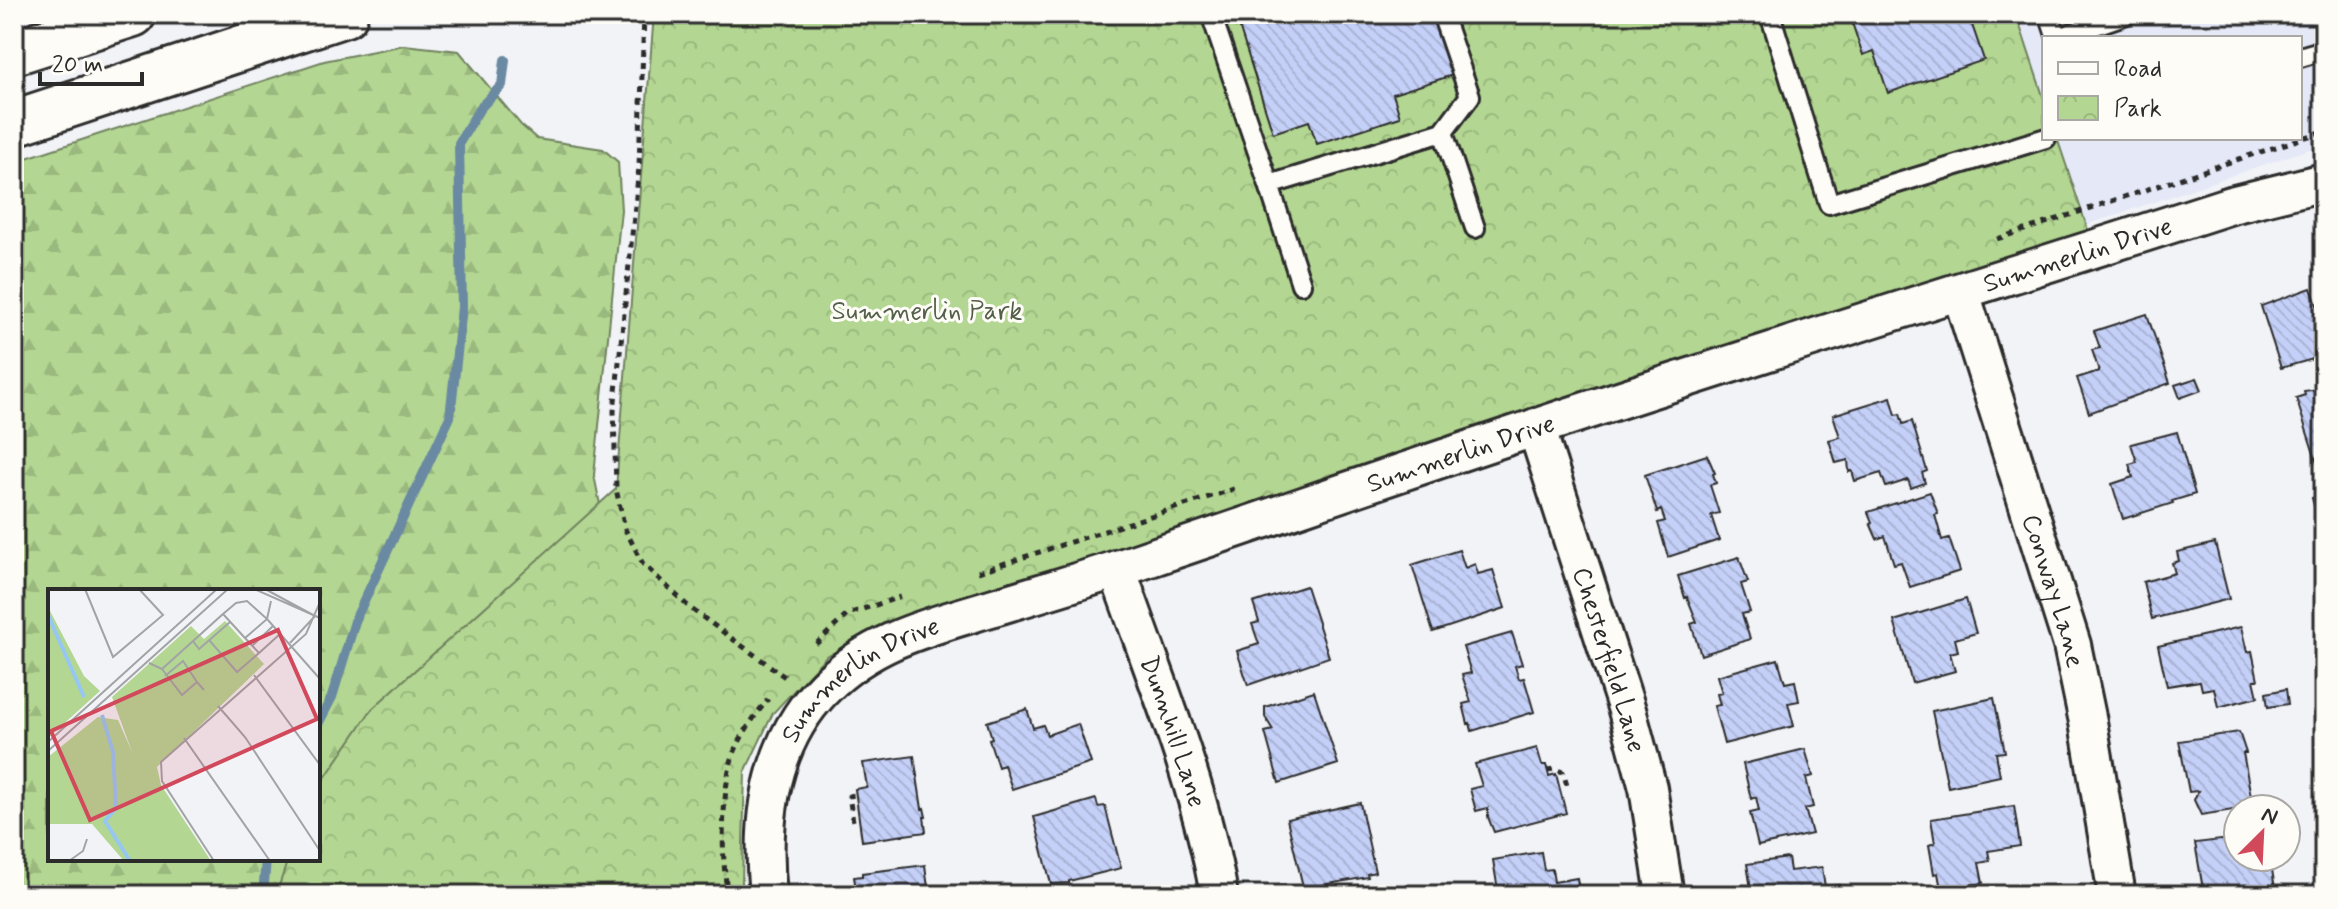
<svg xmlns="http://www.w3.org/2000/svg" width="2338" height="909" font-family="Mynerve,sans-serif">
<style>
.built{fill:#e4e8f7}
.forest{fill:url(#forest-firs);stroke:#6f815e;stroke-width:2;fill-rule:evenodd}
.park{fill:url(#park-crowns);stroke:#6f815e;stroke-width:2}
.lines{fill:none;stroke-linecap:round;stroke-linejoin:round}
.stream{stroke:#6b89a2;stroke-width:10}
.building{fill:url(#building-back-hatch);stroke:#2b2b2b;stroke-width:2}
.service-casing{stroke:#2b2b2b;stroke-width:24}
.minor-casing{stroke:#2b2b2b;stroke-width:42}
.primary-casing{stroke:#2b2b2b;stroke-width:50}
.path{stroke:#2b2b2b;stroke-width:5;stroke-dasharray:6 6;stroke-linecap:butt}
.service{stroke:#fdfcf7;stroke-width:18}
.minor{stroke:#fdfcf7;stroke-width:36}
.primary{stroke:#fdfcf7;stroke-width:44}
.labels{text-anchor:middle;stroke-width:6;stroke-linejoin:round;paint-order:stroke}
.street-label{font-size:26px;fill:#2b2b2b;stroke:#fdfcf7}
.park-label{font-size:26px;fill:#545f4a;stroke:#fdfcf7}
.inset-river{fill:none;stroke:#96c7f2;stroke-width:4}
.inset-road{fill:none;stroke:#a2a3a5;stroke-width:2}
.view{fill:#d1495b;fill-opacity:0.15;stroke:#d1495b;stroke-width:4}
.inset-edge{fill:none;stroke:#2b2b2b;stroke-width:4}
</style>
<defs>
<pattern id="forest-firs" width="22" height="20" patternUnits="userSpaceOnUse" patternTransform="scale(2)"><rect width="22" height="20" fill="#b3d792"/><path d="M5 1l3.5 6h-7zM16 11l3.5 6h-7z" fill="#9ab97e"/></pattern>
<pattern id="park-crowns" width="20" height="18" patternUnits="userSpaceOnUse" patternTransform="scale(2)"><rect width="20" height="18" fill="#b3d792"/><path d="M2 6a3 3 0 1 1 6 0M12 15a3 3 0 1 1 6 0" fill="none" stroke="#9ab97e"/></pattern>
<pattern id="building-back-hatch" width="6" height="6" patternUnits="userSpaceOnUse" patternTransform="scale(2)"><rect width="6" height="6" fill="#c5d0f8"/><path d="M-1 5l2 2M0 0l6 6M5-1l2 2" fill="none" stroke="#a9b3d5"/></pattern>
</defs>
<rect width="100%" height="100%" fill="#f2f3f7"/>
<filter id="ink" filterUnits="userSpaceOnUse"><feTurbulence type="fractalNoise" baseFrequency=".0125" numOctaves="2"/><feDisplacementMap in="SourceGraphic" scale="16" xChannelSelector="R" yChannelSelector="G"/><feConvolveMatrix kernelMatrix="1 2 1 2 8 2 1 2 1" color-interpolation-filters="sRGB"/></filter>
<g filter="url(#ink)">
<path class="built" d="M2016,14H2324V144L2086,225L2057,138H2300V38H2044V99Z"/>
<path class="forest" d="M404,45L459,51L521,125L537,139L603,149L618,162L621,210L594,475L608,544L308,895H14V162L324,61ZM50,591H318V859H50Z"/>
<path class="park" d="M654,14H2016L2044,99V138H2057L2089,233L827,655L773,713L745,772L742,883L744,895H276L288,859H318V788L372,709L616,489Z"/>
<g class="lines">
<path class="stream" d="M318,724L332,697L356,618L450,417L462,307L459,143L480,108L502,85L505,60
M263,895L266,859"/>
</g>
<path class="building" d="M1256,14H1433L1453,75L1393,94L1400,117L1317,144L1309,121L1273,133L1237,20Z
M1849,14H1978L1970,19L1984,60L1888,93L1874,51L1863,55Z
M2311,288L2322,319L2324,318V356L2281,368L2261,306Z
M2147,314L2170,383L2089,413L2077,378L2099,371L2092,350L2100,348L2094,331Z
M2197,378L2202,390L2180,398L2175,385Z
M2324,388V461L2317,463L2296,398L2305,395L2304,391Z
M1891,397L1896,415L1900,414L1903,424L1912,421L1927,471L1922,473L1925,483L1911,488L1908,480L1886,487L1881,473L1855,481L1852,471L1849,472L1848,460L1836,463L1829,440L1840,437L1833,415Z
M2177,432L2195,494L2172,501L2173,503L2123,519L2112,484L2133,477L2129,464L2137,462L2131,444Z
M1707,455L1715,473L1713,474L1716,483L1710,485L1719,513L1711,515L1719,540L1668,557L1658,523L1665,521L1661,510L1657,512L1645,475Z
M1930,492L1938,514L1935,515L1942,540L1949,538L1960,571L1910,587L1901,562L1894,564L1885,536L1877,539L1870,523L1872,522L1868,512Z
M2324,495V542L2312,498Z
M2215,543L2229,599L2152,619L2143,582L2175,573L2172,563L2179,561L2177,552Z
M1459,550L1465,568L1475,564L1478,574L1493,570L1505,608L1433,632L1412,565Z
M1739,557L1748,582L1741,584L1750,612L1742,614L1750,639L1701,655L1691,624L1697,622L1687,597L1685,598L1678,576Z
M1306,586L1329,657L1248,685L1237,651L1259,644L1252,624L1259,622L1253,603Z
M1966,599L1976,633L1955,639L1958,651L1950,653L1955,671L1912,683L1894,621Z
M2241,627L2247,652L2252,651L2258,680H2254L2258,697L2218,707L2214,688L2202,690L2200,681L2167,686L2158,646Z
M1512,633L1522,664L1515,666L1519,679L1524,678L1534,712L1472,731L1470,723L1468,724L1463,704L1471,702L1462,675L1471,673L1463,647Z
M1778,659L1785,683L1795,681L1799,701L1788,703L1794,726L1724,744L1714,706L1720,705L1717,694L1722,693L1717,676Z
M2286,689L2288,704L2268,707L2266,693Z
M1314,691L1338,764L1279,783L1265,732L1273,730L1265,717V707Z
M1994,698L2005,752L1996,753L2000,776L1948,787L1932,711Z
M1027,709L1033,728L1043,725L1047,735L1078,724L1091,763L1012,789L1004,765L998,767L989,739L992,738L987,722Z
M2239,732L2246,753H2243L2253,807L2201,815L2194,800L2198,791L2189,792L2179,741Z
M1537,748L1542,765H1546L1549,776L1556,774L1566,813L1494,832L1488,817V808L1476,811L1470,789L1482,786L1475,764Z
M1805,749L1813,776L1806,778L1813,807L1805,809L1812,834L1758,846L1750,813L1759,811L1756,797L1751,799L1743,764Z
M914,756L922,809L924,808L926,817H924L926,832L862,841L855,789L867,787L863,763Z
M1096,799L1098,807L1105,806L1121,868L1069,881V883L1051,884L1034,817Z
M1360,803L1375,872L1367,874L1368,877L1311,887V889L1304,891L1287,819Z
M2014,806L2020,846L1988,851L1990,861L1979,863L1983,883L1941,889L1938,873L1934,874L1929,845L1935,843L1931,819Z
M2238,838V857H2270L2276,895H2204L2195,843Z
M1541,852L1544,870L1552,869L1554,882L1577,878L1580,895H1495V891L1498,890L1493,860Z
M1788,858L1790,871L1822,867L1825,887L1839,885L1840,895H1752L1747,864Z
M925,865L929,895H857L854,877L862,876V873Z"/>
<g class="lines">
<g class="service-casing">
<path id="service" d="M1211,14L1269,185L1443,132L1475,228
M1442,14L1470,96L1443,132
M1770,14L1829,204L2046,138
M2049,14L2057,38
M2058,38L2127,14
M2300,57L2324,50
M1269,185L1301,284"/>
</g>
<g class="minor-casing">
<g id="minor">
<path id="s1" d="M1961,293L2072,645L2088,722L2117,895"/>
<path id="s2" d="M1536,427L1627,710L1648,788L1665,895"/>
<path id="s3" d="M1117,569C1154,676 1200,783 1219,895"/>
<path id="s4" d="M768,895C760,820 769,743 825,687C873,639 932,626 994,607C1046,591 1099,576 1150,558C1278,515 1406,470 1534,428C1765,351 1999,280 2231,205L2324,182"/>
</g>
</g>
<g class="primary-casing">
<path id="primary" d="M14,52L133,14
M14,123L345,14"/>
</g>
<path class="path" d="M644,14L639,167L614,411L616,489L625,529L643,564L690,608L785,677
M1997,239L2324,131
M978,572L1234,489
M816,644L848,614L900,597
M1547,770L1554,769L1563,772L1568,789
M853,821L849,796L856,795
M728,895C721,858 722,808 729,770C734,745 752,719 768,699"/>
<use href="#service" class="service"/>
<use href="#minor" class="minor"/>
<use href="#primary" class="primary"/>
</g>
</g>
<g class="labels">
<g class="street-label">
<text dy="9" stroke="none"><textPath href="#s4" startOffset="1552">Summerlin Drive</textPath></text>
<text dy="9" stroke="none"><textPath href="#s4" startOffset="904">Summerlin Drive</textPath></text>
<text dy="9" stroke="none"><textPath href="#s1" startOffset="312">Conway Lane</textPath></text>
<text dy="9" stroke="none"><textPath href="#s2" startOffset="244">Chesterfield Lane</textPath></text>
<text dy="9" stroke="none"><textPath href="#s4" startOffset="256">Summerlin Drive</textPath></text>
<text dy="9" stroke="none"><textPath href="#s3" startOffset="172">Dunnhill Lane</textPath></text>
</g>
<g class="park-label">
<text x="927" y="319">Summerlin Park</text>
</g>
</g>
<g transform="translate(48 589)">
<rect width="272" height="272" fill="#f2f3f7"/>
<path d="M0,18L36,87L52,102L0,149Z" fill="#b3d792"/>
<path d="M50,128L70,131L88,172L97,272H76L44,235H0V168Z" fill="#b3d792"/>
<path d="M177,32L216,75L109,178L113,196L163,272H95L70,233V195L84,163L64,108L143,37L156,50Z" fill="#b3d792"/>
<path class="inset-river" d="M0,26L36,108M54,126L65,163L68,219L57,232L82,272"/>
<path class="inset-road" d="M37,0L65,68L115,26L91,0M206,0L272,29M217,0L267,27M223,12L219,30L272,90M197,49L211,64L232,45M161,51L189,83L211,64M145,52L151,60L182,33M242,54L267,27M204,57L225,37M101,74L114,80L175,25L197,49L219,30L199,12L188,14L175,25M114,80L134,106L149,93L156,101M206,86L272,176M117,87L135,72L149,93M170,117L197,148L272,262M136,149L222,272M0,153L169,0M0,162L180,0M21,272L35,262L39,250M166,272L114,192L113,173L258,45L272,13"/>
<path class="view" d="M230,41L269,130L42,231L3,142Z"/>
<rect width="272" height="272" class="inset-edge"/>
</g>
<rect width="2338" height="909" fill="none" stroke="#fdfcf7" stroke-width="48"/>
<rect x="24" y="24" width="2290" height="861" fill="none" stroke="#2b2b2b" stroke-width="3" filter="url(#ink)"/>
<rect x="2042" y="36" width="260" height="104" fill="#fdfcf7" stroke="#a9a8a5" stroke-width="2"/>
<rect x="2058" y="62" width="40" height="12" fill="#fdfcf7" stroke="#a9a8a5" stroke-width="2"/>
<text x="2114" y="76" font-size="24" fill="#2b2b2b">Road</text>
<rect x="2058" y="96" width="40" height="24" fill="url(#park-crowns)" stroke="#a9a8a5" stroke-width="2"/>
<text x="2114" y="116" font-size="24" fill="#2b2b2b">Park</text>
<g transform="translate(2262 833) rotate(24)"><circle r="38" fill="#fdfcf7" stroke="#a9a8a5" stroke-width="2"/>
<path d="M0-6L14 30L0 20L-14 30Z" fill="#d1495b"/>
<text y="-12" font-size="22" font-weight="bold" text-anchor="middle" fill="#2b2b2b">N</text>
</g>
<path d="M40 72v12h102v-12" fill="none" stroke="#2b2b2b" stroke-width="4"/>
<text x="52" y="72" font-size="24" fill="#2b2b2b" stroke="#fdfcf7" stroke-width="6" paint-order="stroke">20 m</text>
</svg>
